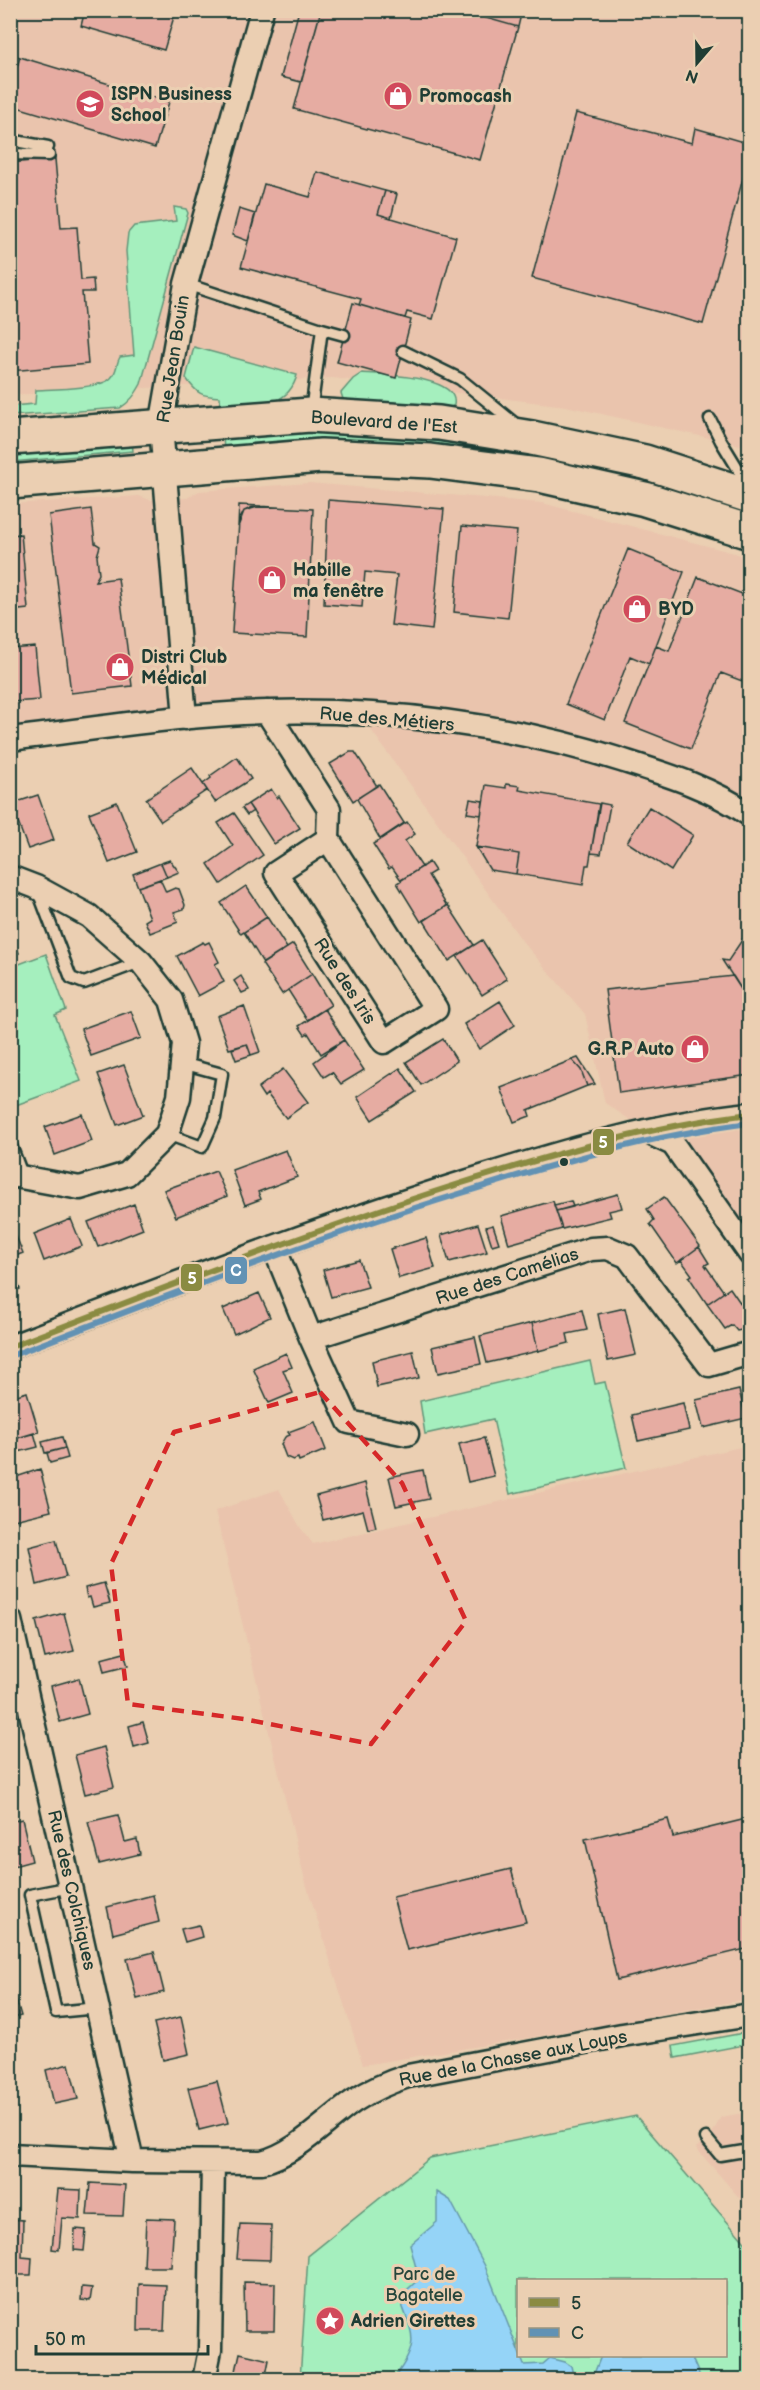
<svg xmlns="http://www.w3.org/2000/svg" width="760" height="2390" font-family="'Balsamiq Sans',sans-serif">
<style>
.built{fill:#eac4ad}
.green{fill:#a5efbe;stroke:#629679;stroke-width:1.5;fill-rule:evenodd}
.water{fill:#95d4f7;stroke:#6698a9;stroke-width:1.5}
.building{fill:#e6aca2;stroke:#1f3d34;stroke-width:1.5}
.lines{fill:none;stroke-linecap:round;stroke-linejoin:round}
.lane-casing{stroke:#1f3d34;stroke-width:15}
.street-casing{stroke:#1f3d34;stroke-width:27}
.primary-casing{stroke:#1f3d34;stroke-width:38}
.lane{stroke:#ebcfb2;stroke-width:10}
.street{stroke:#ebcfb2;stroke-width:22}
.primary{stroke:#ebcfb2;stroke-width:33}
.bus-1-casing{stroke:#ebcfb2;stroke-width:10}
.bus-2-casing{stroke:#ebcfb2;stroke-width:10}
.bus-1{stroke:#8a8b42;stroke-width:6}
.bus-2{stroke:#6292b4;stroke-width:6}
.marked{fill:none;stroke:#d62828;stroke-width:4.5;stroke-dasharray:12 8;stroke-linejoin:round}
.bus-dot{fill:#1f3d34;stroke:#ebcfb2;stroke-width:2}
.labels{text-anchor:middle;stroke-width:6;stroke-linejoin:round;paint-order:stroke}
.poi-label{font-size:18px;font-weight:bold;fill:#1f3d34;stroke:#ebcfb2;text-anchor:start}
.street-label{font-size:18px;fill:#1f3d34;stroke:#ebcfb2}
.park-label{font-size:18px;fill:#26463b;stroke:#ebcfb2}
.line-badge{stroke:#ebcfb2;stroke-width:2}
.badge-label{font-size:16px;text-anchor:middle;font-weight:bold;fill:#fff}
</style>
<rect width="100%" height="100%" fill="#ebcfb2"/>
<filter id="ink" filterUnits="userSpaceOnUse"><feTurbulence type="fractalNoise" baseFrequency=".0167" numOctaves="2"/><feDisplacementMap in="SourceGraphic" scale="12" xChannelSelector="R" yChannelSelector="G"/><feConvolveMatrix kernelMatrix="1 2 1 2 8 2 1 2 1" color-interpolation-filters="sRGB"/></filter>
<g filter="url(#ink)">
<path class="built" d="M10,11H749V447L566,406L333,378L11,395Z
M309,483L542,503L738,554L749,560V1254L678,1152L605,1103L585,1014L523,942L359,713L11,739V504L139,496L150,500L187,498L199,491Z
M745,1446L750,1464L749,1999L535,2037L363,2065L305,1880L215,1511L279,1489L300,1527L313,1544Z
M749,2112V2209L696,2148L713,2132L721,2117Z"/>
<path class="green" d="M174,207L186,209L188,213L141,384C135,395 130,402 120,408L11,416V406L35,404L36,390C51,389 101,389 111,378C117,372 116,364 120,357L134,355L126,251L128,233L134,226L176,221Z
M194,347L297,375C288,410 252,405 221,409L220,397C201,396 197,394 186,378Z
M362,373C381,375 460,375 454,405L448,409L344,402L341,393L353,379Z
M286,431L403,433L583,460L749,509V520L699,502L224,451L223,435Z
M132,441L133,451L11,462L10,453Z
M46,954L66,1010L55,1015L81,1081L16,1105L13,1098H10L11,967Z
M590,1361L595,1384L605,1382L626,1468L510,1494L493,1419L425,1434L420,1401Z
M749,2032V2044L675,2058L673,2046Z
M636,2116L749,2247V2379L300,2380L308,2256L430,2158ZM518,2280H726V2356H518Z"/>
<path class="water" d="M437,2192L450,2200L485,2266L524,2365L543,2364L550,2358L565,2362L571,2366L574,2379L395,2380L394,2378C421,2343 413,2335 399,2297L419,2279L410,2245L437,2222Z
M601,2356H691L701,2379H592Z"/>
<path class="building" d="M85,10H176L164,50L81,26Z
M299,10H321L301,82L281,77Z
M321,10H458L518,27L480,160L294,109Z
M458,10H522L518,27Z
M10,21L16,23L10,42Z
M10,54L20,57L17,67L10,65Z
M20,57L169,102L155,148L10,105V65L17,67Z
M576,113L692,143L695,128L750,144V153L703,324L532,278Z
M55,159L61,228L77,227L81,280L93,279L94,292H82L88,364L10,371V163Z
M317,172L385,191L378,214L456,237L433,319L407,312L405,318L359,305L361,299L241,267L264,184L310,197Z
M385,191L397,194L391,218L378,214Z
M239,209L255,214L248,241L232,235Z
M353,303L411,320L396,378L337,362Z
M328,500L444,509L432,630L391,625L397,575L365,572L362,607L324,604Z
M239,505L261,506L244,511L238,527Z
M255,506L313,509L307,637L232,633L239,521L244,511Z
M91,509L95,543L100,546L97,556L99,574L95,581L118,578L132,686L71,693L49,515Z
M462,526L517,531L508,618L454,612Z
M21,534L28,609L10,611V535Z
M628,549L684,572L649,664L630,656L605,720L566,704Z
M698,577L750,597V684L721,673L691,749L625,723L656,646L669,651Z
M35,647L40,700L12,702L10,649Z
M350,752H355L377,786L353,801L330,764Z
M237,757L251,779L215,802L203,784L211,778L210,776Z
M192,768L207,790L161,821L146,799Z
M379,784L404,823L380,839L357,799Z
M506,784L520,786L519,790L599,804L589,865H586L583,885L516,874L519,854L476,847L486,785L506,788Z
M271,789L277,798L279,796L300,828L274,844L248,804Z
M38,795L54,840L28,849L11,804Z
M470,799L483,801L481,815L467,813Z
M117,802L137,852L109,863L89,813Z
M600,803L610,805L601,854L591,853Z
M248,804L253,811L247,815L242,808Z
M649,807L693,835L671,871L627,842Z
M234,813L263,855L221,884L208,864L233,846L218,823Z
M407,822L415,834L405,841L422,867L401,880L392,867L389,869L373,844Z
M476,847L519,854L516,874L490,870Z
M170,860L179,872L167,877L161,863Z
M429,862L435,871L428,875L447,906L421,922L397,883Z
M161,863L167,877L138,887L133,874Z
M160,879L166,892L175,888L179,889L185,905L184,909L174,912L178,922L150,933L145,921L150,918L138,887Z
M246,886L267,917L241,934L221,903Z
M448,905L474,945L449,961L424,921Z
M267,917L287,948L263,963L244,932Z
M750,928V1003L722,960L728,961Z
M10,931L19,953L10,956Z
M482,940L507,979L482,995L457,956Z
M203,942L205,944L209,942L219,962L215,964L224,982L198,996L177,956Z
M293,944L312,974L282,994L262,964Z
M312,974L331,1005L307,1020L288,990Z
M241,976L249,990L242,993L234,981Z
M733,976L750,1003V1075L619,1093L605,990Z
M500,1001L515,1025L479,1049L464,1024Z
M244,1006L260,1052L251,1055L247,1044L229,1049L217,1016Z
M325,1009L344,1040L321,1054L308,1033L305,1035L299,1026Z
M131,1011L141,1038L91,1056L81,1029Z
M443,1039L457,1061L421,1085L406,1062Z
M344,1040L364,1070L341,1084L332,1072L324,1077L314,1062Z
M247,1044L251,1055L236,1060L232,1049Z
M578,1058L595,1084L587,1086L581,1070L572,1060Z
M572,1060L581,1070L587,1086L528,1110L530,1116L514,1122L501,1088Z
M124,1065L143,1115L117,1125L98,1074Z
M400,1068L416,1092L372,1120L357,1097Z
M283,1069L308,1102L286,1118L267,1094L264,1097L258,1088Z
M82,1114L92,1141L55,1155L45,1127Z
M286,1150L297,1177L258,1192L261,1199L245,1205L232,1170Z
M216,1171L227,1196L176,1217L164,1190Z
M618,1194L622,1208L609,1211L611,1217L562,1229L556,1211Z
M664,1197L700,1246L677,1263L650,1224L654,1220L647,1209Z
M553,1201L562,1229L509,1244L501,1216Z
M571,1201L573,1207L556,1211L554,1205Z
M134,1204L143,1229L98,1247L88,1222Z
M71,1219L82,1246L44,1261L34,1234Z
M478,1224L487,1252L449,1262L441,1235Z
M493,1225L499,1243L492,1245L486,1227Z
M13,1229L23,1253L13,1257L10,1250V1230Z
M426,1238L435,1268L399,1278L390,1249Z
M699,1247L709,1263L705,1265L724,1292L707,1304L689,1277L692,1275L681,1260Z
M359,1260L368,1287L331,1297L323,1270Z
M10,1265L20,1289L10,1292Z
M730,1288L750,1317V1328L737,1331L732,1325L725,1329L707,1304Z
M259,1293L270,1317L234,1334L223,1309Z
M625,1308L636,1355L608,1361L598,1314Z
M582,1310L587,1330L567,1334L569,1343L538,1351L532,1323Z
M532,1323L538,1351L487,1363L480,1336Z
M475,1337L481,1364L438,1373L432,1347Z
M413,1351L419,1378L377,1387L372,1361Z
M286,1353L292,1367L283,1370L293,1393L269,1403L253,1368Z
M739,1390L746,1418L703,1428L696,1400Z
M27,1392L39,1432L14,1439L10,1428V1397Z
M683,1403L689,1430L638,1441L632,1415Z
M315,1422L326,1450L299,1461L298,1458L293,1460L286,1457L281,1444L285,1437L290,1435L288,1432Z
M34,1433L38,1447L18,1452L14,1439Z
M62,1437L65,1448L45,1453L42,1442Z
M484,1438L494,1476L468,1482L459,1444Z
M65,1448L68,1458L50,1463L47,1453Z
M40,1469L51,1511L10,1521V1508L13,1507L10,1479Z
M423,1470L429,1499L396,1506L389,1477Z
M365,1483L376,1527L368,1529L363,1510L323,1520L316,1496Z
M56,1540L66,1577L37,1585L29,1547Z
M104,1583L110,1603L93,1607L90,1597L87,1598L85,1588Z
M64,1613L74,1651L45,1658L36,1621Z
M124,1653L128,1666L104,1672L101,1659Z
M79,1678L88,1714L60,1722L51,1686Z
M143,1722L149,1743L134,1747L129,1726Z
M104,1747L114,1787L85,1794L75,1755Z
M118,1815L125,1842L137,1839L140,1854L99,1864L88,1822Z
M750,1818V1948L617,1980L585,1839L668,1819L673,1837Z
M22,1819L32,1861L10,1867V1822Z
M511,1869L526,1922L407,1950L393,1897Z
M153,1895L159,1922L113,1934L107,1907Z
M199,1925L202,1937L185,1942L181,1929Z
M154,1952L164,1992L137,1999L127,1959Z
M10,1978L21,2016L10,2019Z
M181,2017L189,2054L163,2060L154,2023Z
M69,2064L78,2099L54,2104L46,2070Z
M217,2081L228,2123L199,2130L188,2088Z
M90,2183L125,2185L123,2216L87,2215Z
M58,2189L81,2190L80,2219L62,2218L59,2250L52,2249Z
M146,2218L174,2219L171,2267H144Z
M10,2219L23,2220L22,2257L32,2258L31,2275H10Z
M240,2224L271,2225L270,2260L237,2259Z
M75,2229L86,2230L84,2251L74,2250Z
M244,2282L275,2283L274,2331H245Z
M139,2284L166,2285L164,2331H138Z
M82,2287L92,2288L90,2301L81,2300Z
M240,2353L269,2360L265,2380H234Z"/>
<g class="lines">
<g class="lane-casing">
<path id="lane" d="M10,140L48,147
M10,154L49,155
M186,284L322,329L311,412
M322,329L344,335
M403,351L460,379L518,426
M710,419L721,441L749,487
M38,891L71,978L84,983L140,962
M167,1134L202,1147L215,1118L222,1074L182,1063
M10,1143L23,1177
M71,1887L30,1895L56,2012L98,2008
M706,2138L720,2155L750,2150"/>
</g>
<g class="street-casing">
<path id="street" d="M267,712L329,809L328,839
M185,718L161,426L186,284L262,10
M10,739C96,729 182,714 268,712C385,709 509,724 621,760C665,774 712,788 750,815
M328,839L436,1009L384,1042L276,873Z
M10,877L36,887L89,916L141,962L171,1000L184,1043L179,1097L167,1134L127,1174L80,1188L10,1175
M645,1131L673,1144L750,1254
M274,1247L311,1338L591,1249L608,1248L627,1256L709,1365L750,1353
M311,1338L349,1422L407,1434
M10,1347C167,1287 324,1225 485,1176C571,1149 659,1123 750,1114
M10,1620L132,2161
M10,2155L132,2161L262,2162C297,2153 324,2122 354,2101C371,2090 389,2082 408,2076L622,2035L750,2015
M204,2380L210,2350L213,2162"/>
</g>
<g class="primary-casing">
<path id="primary" d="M10,438L310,415L439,423L532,438L645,462L750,496
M10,482L321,456L430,461L539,475L645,499L750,532"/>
</g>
<use href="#lane" class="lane"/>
<use href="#street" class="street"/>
<use href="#primary" class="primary"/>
<g class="bus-1-casing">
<path id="bus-1" d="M10,1347C159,1290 307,1232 459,1184C554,1154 650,1126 750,1114"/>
</g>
<g class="bus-2-casing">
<path id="bus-2" d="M13,1355C162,1298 310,1240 462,1193C557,1163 651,1135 750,1123"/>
</g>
<use href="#bus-1" class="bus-1"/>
<use href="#bus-2" class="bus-2"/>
</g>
</g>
<path class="marked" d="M320,1392L402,1483L466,1621L371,1744L244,1719L128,1704L111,1564L174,1432Z"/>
<defs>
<g id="shop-disc" transform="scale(1.5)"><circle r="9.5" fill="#d1495b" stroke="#ebcfb2"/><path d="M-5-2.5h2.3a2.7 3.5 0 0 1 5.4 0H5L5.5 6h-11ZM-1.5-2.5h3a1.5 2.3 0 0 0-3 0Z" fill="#fff"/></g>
<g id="university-disc" transform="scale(1.5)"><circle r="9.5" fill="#d1495b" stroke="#ebcfb2"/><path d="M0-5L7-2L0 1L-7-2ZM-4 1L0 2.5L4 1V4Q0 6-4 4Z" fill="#fff"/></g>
<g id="sight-disc" transform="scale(1.5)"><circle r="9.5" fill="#d1495b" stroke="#ebcfb2"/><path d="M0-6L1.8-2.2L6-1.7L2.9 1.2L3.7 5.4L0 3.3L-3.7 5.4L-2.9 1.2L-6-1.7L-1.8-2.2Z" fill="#fff"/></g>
</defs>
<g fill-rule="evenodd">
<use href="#shop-disc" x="398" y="96"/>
<use href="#university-disc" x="90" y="104"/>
<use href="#shop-disc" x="272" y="580"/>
<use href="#shop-disc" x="637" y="609"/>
<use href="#shop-disc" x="120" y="667"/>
<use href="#shop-disc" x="695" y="1049"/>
<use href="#sight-disc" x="330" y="2321"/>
</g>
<circle class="bus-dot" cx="564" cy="1162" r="5"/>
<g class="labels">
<g class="poi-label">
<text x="111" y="100">ISPN Business<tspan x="111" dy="21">School</tspan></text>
<text x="419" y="102">Promocash</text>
<text x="293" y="576">Habille<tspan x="293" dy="21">ma fenêtre</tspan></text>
<text x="658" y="615">BYD</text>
<text x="141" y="663">Distri Club<tspan x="141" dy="21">Médical</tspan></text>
<text x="674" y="1055" text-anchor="end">G.R.P Auto</text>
<text x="351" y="2327">Adrien Girettes</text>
</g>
<g class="street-label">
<text transform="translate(173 359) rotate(-81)" y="6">Rue Jean Bouin</text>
<text transform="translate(384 422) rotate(4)" y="6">Boulevard de l'Est</text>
<text transform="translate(387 719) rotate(5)" y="6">Rue des Métiers</text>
<text transform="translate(345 981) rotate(57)" y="6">Rue des Iris</text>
<text transform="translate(507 1276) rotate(-18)" y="6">Rue des Camélias</text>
<text transform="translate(72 1890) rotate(77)" y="6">Rue des Colchiques</text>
<text transform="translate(513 2058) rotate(-11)" y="6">Rue de la Chasse aux Loups</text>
</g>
<g class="park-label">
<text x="424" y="2280">Parc de<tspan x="424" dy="21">Bagatelle</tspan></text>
</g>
</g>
<g class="line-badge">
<rect x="592" y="1128" width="23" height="28" rx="6" fill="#8a8b42"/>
<rect x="224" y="1256" width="24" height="29" rx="6" fill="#6292b4"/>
<rect x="180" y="1263" width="23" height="29" rx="6" fill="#8a8b42"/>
</g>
<g class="badge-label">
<text x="603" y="1148">5</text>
<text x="236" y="1276">C</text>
<text x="192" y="1284">5</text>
</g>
<rect width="760" height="2390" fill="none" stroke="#ebcfb2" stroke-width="36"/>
<rect x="18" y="18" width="724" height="2354" fill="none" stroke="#1f3d34" stroke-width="2" filter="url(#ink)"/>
<rect x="517" y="2279" width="210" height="78" fill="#ebcfb2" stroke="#999580" stroke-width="1.5"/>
<rect x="529" y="2298" width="30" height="9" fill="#8a8b42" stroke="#999580" stroke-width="1.5"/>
<text x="571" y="2309" font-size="18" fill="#1f3d34">5</text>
<rect x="529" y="2328" width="30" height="9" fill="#6292b4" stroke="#999580" stroke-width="1.5"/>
<text x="571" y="2339" font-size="18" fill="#1f3d34">C</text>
<g transform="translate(697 63) rotate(200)" stroke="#ebcfb2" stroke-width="4.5" paint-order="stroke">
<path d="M0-4.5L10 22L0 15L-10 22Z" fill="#1f3d34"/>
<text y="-9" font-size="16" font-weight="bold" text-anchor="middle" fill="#1f3d34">N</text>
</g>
<path d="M36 2345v9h172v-9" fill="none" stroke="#1f3d34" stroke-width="3"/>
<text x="45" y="2345" font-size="18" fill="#1f3d34" stroke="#ebcfb2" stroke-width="4.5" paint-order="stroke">50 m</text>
</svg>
